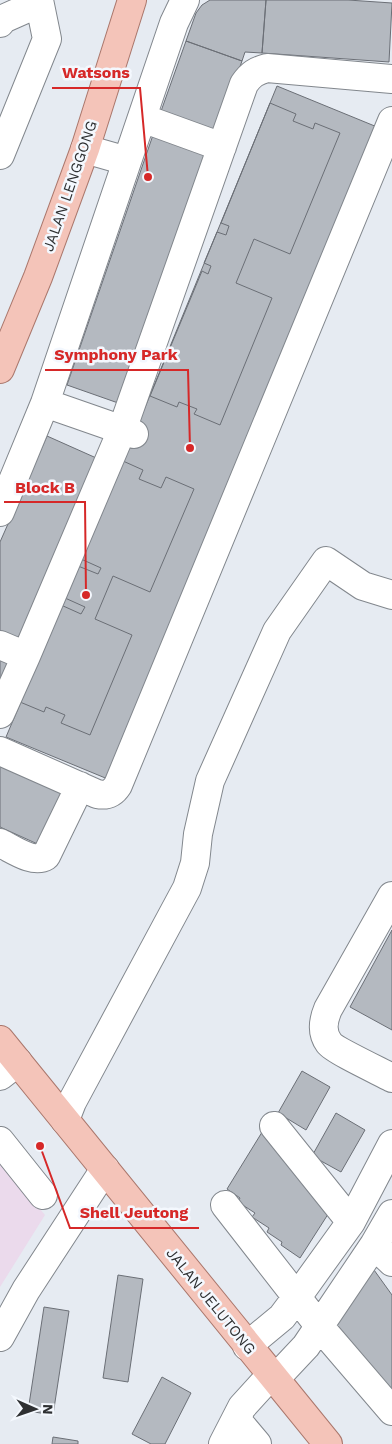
<svg xmlns="http://www.w3.org/2000/svg" width="392" height="1444" font-family="'Work Sans',sans-serif">
<style>
.commercial{fill:#ebdaec}
.building{fill:#b4b9c0;stroke:#6b6f76}
.lines{fill:none;stroke-linecap:round;stroke-linejoin:round}
.minor-casing{stroke:#82878d;stroke-width:30}
.major-casing{stroke:#aa776c;stroke-width:30}
.minor{stroke:#fff;stroke-width:28}
.major{stroke:#f4c4b9;stroke-width:28}
.labels{text-anchor:middle;stroke-width:5;stroke-linejoin:round;paint-order:stroke}
.street-label{font-size:15px;fill:#2e3032;stroke:#f4f8fe}
.leader{fill:none;stroke:#d62828;stroke-width:2}
.callout-dot{fill:#d62828;stroke:#f4f8fe;stroke-width:2}
.callout-label{font-size:16px;text-anchor:middle;font-weight:bold;fill:#d62828;stroke:#f4f8fe;stroke-width:5;stroke-linejoin:round;paint-order:stroke}
</style>
<rect width="100%" height="100%" fill="#e6ebf2"/>
<path class="commercial" d="M0,1162L45,1215L0,1287Z"/>
<path class="building" d="M210,0H266L262,53L245,52L242,61L186,41L196,13L202,5Z
M266,0H348L392,3L389,62L262,53Z
M186,41L242,61L216,134L160,114Z
M277,86L382,129L115,782L6,737L123,461Z
M270,103L296,114L293,121L313,129L315,123L340,133L290,254L254,239L236,283L272,298L220,425L194,414L197,409L179,402L177,407L150,396L202,271L208,274L211,266L204,263L217,232L226,235L229,226L221,223Z
M153,135L208,155L121,404L67,385Z
M47,436L103,461L20,647L0,638V542Z
M123,461L143,470L139,479L161,488L166,477L194,489L150,592L113,576L95,619L132,635L90,735L61,723L65,715L46,707L44,712L20,702L61,605L81,614L85,607L65,598L78,566L98,574L101,568L81,559Z
M0,656L11,661L0,684Z
M0,762L67,793L42,846L0,827Z
M392,930V1030L350,1007Z
M302,1071L330,1087L306,1130L278,1113Z
M336,1113L365,1130L341,1172L312,1156Z
M264,1129L332,1208L300,1258L281,1245L282,1242L267,1232L269,1228L252,1217L255,1213L238,1202L240,1198L227,1189Z
M369,1263L392,1295V1391L333,1326Z
M118,1275L143,1279L128,1382L103,1378Z
M44,1307L69,1311L53,1415L28,1411Z
M162,1377L191,1393L165,1444H151L132,1434Z
M53,1437L78,1441V1444H52Z"/>
<g class="lines">
<g class="minor-casing">
<path id="minor" d="M0,23L3,19L39,3
M142,118L222,147
M85,149L127,161
M0,155L47,39L39,0
M45,403L134,434
M0,512L45,403L174,23L185,0
M0,645L26,656
M0,714L26,656L122,430L244,84C251,74 256,71 267,68L392,79
M0,751L97,794C107,796 113,793 118,785L392,121
M0,843C13,849 33,864 46,856L80,786
M392,896L328,1009C323,1021 321,1032 329,1043C334,1050 381,1072 392,1078
M0,1076L18,1062
M65,1120L72,1102L187,888L195,863L198,834L210,781L277,631L326,561L363,586L392,595
M274,1126L351,1222
M0,1141L43,1195
M225,1205L320,1327L392,1411
M374,1245L392,1214
M0,1337L26,1290L105,1169
M247,1346L282,1317L297,1297L351,1222L392,1144
M275,1379L306,1346L374,1245L392,1262
M236,1419L257,1444
M223,1444L242,1407L271,1375"/>
</g>
<g class="major-casing">
<path id="major" d="M0,369L38,277L85,149L132,0
M0,1040L328,1444"/>
</g>
<use href="#minor" class="minor"/>
<use href="#major" class="major"/>
</g>
<g class="labels">
<g class="street-label">
<text transform="translate(70 186) rotate(-71)" y="5">JALAN LENGGONG</text>
<text transform="translate(211 1301) rotate(51)" y="5">JALAN JELUTONG</text>
</g>
</g>
<path class="leader" d="M148 177L140 88H52M190 448L188 370H45M86 595L85 502H4M40 1146L70 1228H199"/>
<g class="callout-dot">
<circle cx="148" cy="177" r="5"/>
<circle cx="190" cy="448" r="5"/>
<circle cx="86" cy="595" r="5"/>
<circle cx="40" cy="1146" r="5"/>
</g>
<g class="callout-label">
<text x="96" y="78">Watsons</text>
<text x="116" y="360">Symphony Park</text>
<text x="45" y="493">Block B</text>
<text x="134" y="1218">Shell Jeutong</text>
</g>
<g transform="translate(35 1409) rotate(92)" stroke="#f4f8fe" stroke-width="4" paint-order="stroke">
<path d="M0-4L9 19L0 12L-9 19Z" fill="#2e3032"/>
<text y="-8" font-size="14" font-weight="bold" text-anchor="middle" fill="#2e3032">N</text>
</g>
</svg>
